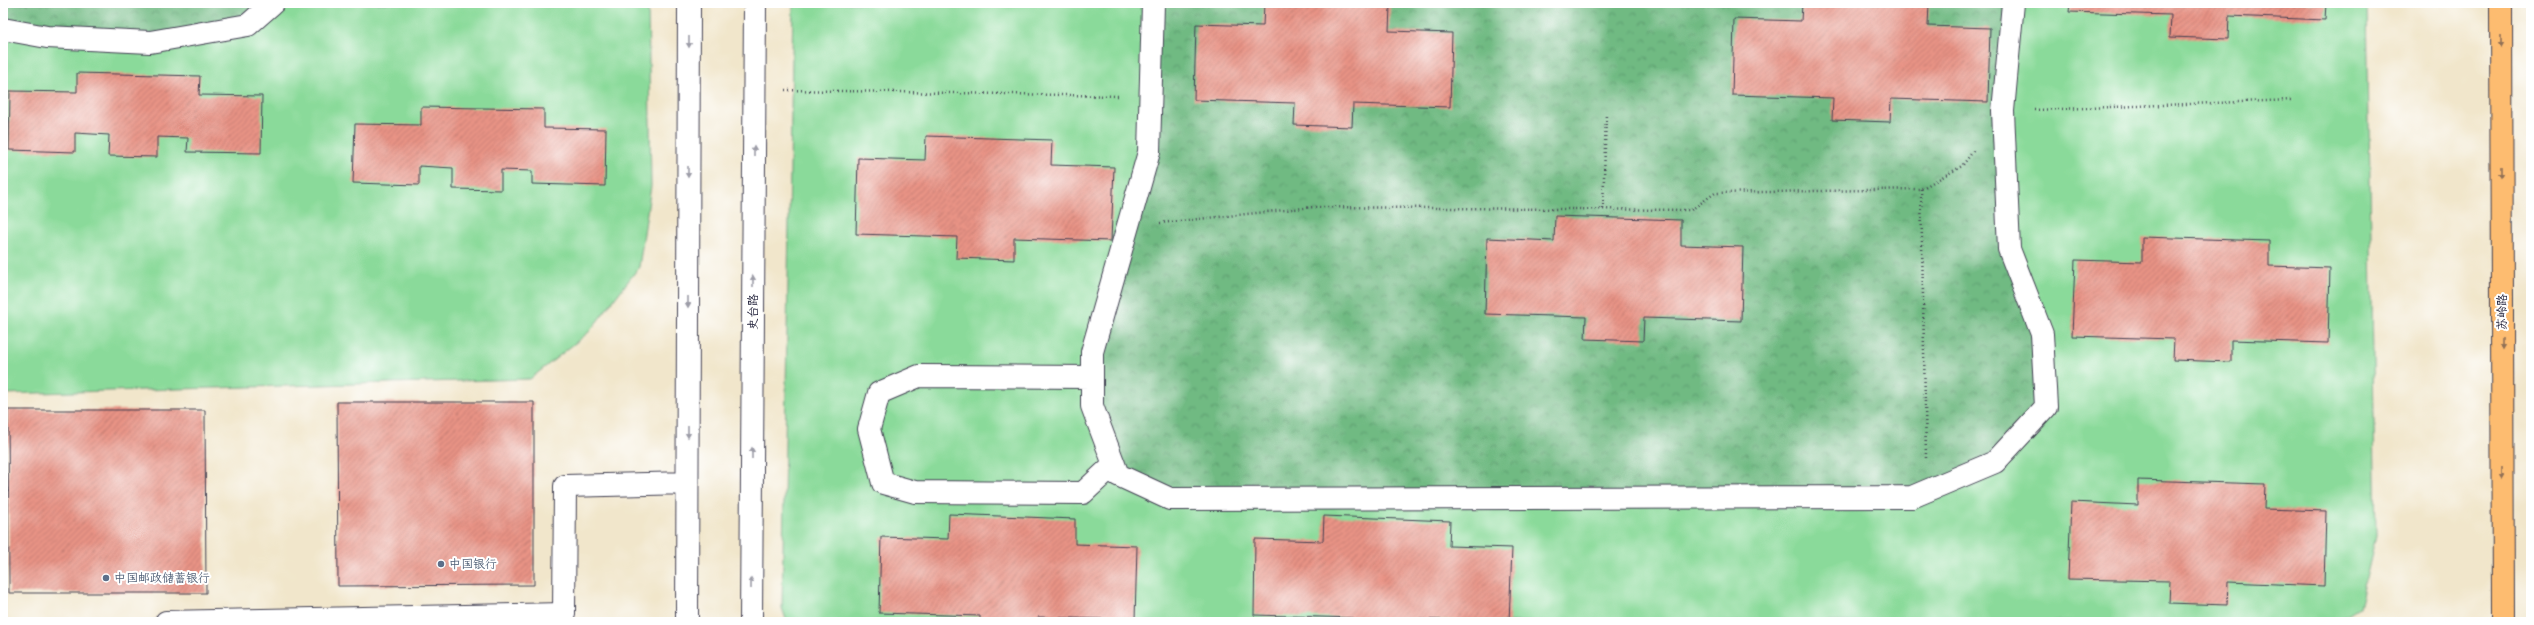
<svg xmlns="http://www.w3.org/2000/svg" width="2534" height="625" font-family="'Architects Daughter','LXGW WenKai TC',sans-serif">
<style>
.grass{fill:#8ada9a;stroke:#567e6a}
.forest{fill:url(#forest-crowns);stroke:#486e5e}
.building{fill:url(#building-hatch)}
.lines{fill:none;stroke-linecap:round;stroke-linejoin:round}
.minor-casing{stroke:#413f51;stroke-width:24}
.major-casing{stroke:#413f51;stroke-width:24}
.path{stroke:#413f51;stroke-width:2.5;stroke-dasharray:1 3;stroke-linecap:butt}
.minor{stroke:#fff;stroke-width:22}
.major{stroke:#fdbc6f;stroke-width:22}
.oneway{fill:#9c9ca7}
.oneway2{fill:#906f55}
.service-dot{fill:#5c6f8a;stroke:#fff;stroke-width:1.5}
.labels{text-anchor:middle;stroke-width:4;stroke-linejoin:round;paint-order:stroke}
.street-label{font-size:12px;fill:#22223b;stroke:#fff}
.service-label{font-size:12px;fill:#4e5e75;stroke:#fff;text-anchor:start}
</style>
<defs>
<pattern id="forest-crowns" width="20" height="18" patternUnits="userSpaceOnUse"><rect width="20" height="18" fill="#6fba82"/><path d="M2 6a3 3 0 1 1 6 0M12 15a3 3 0 1 1 6 0" fill="none" stroke="#5b976c"/></pattern>
<pattern id="building-hatch" width="6" height="6" patternUnits="userSpaceOnUse"><rect width="6" height="6" fill="#e89385"/><path d="M-1 1l2-2M0 6l6-6M5 7l2-2" fill="none" stroke="#bc786e"/></pattern>
</defs>
<rect width="100%" height="100%" fill="#fff"/>
<filter id="ink" filterUnits="userSpaceOnUse"><feTurbulence type="fractalNoise" baseFrequency=".025" numOctaves="2"/><feDisplacementMap in="SourceGraphic" scale="8" xChannelSelector="R" yChannelSelector="G"/><feConvolveMatrix kernelMatrix="1 2 1 2 8 2 1 2 1" color-interpolation-filters="sRGB"/></filter>
<filter id="wash" filterUnits="userSpaceOnUse"><feTurbulence type="fractalNoise" baseFrequency=".012" numOctaves="4" result="noise"/><feDisplacementMap in="SourceGraphic" scale="16" xChannelSelector="R" yChannelSelector="G"/><feGaussianBlur stdDeviation="0.9" result="paint"/><feColorMatrix in="noise" values="0 0 0 0 0 0 0 0 0 0 0 0 0 0 0 0 0 1.4 0 .05"/><feComposite in="paint" operator="in"/></filter>
<g filter="url(#wash)">
<rect width="100%" height="100%" fill="#f1e6cb"/>
<path class="grass" d="M3,3H648L651,186L639,267L589,332L530,379L3,394Z
M793,3H2367L2376,536L2359,608L2336,622H787L782,608Z"/>
<path class="forest" d="M3,3H273L248,25L150,42L3,29Z
M1153,3H2012L2009,249L2042,334L2046,407L1995,462L1912,497L1170,499L1118,475L1092,406L1126,227L1149,152Z"/>
<g id="blocks">
<path class="building" d="M1264,3L1390,6L1389,31L1452,33L1450,107L1353,104L1352,127L1294,125L1295,103L1194,100L1196,24L1263,26Z
M1802,3H1929L1928,26L1990,28L1988,102L1891,99L1890,122L1832,120L1833,98L1732,95L1734,19L1801,21Z
M2070,3H2326L2325,20L2229,16L2228,39L2170,37L2171,15L2069,12Z
M77,73L200,76L199,95L262,96L261,153L187,152L188,138L157,137V157L108,156L109,135L75,133V152L9,150L10,91L77,92Z
M421,107L544,109V128L606,129L605,186L532,184V171L501,170V190L453,189V168L419,166V185L353,183L355,124L421,125Z
M926,136L1052,140L1051,165L1114,167L1111,241L1014,238V260L956,258L957,237L856,234L858,158L925,160Z
M1555,216L1681,220V245L1743,247L1741,321L1644,318L1643,341L1585,339L1586,317L1485,314L1487,238L1554,241Z
M2142,237L2269,241V266L2330,268L2328,343L2231,340V362L2173,360L2174,339L2072,336L2075,260L2142,262Z
M337,402H534V585L338,586Z
M8,410H205L206,593H9Z
M2138,480L2265,484L2264,509L2326,511L2324,586L2228,582L2227,605L2169,603L2170,581L2068,579L2071,502L2138,505Z
M949,514L1075,519V544L1137,546L1135,620L1038,617V622H980V616L879,613L881,537L948,539Z
M1324,516L1450,521L1449,546L1512,548L1509,622L1412,619V622H1354V618L1254,615L1255,539L1323,541Z"/>
</g>
</g>
<g filter="url(#ink)">
<use href="#blocks" fill-opacity="0" stroke="#413f51" stroke-width="1"/>
<g class="lines">
<g class="minor-casing">
<path id="minor" d="M1153,3L1149,152L1092,352V406L1118,475L1170,499L1912,497L1995,462L2046,407L2042,334L2009,249L2003,111L2013,3
M3,29L47,37L150,42L248,25L273,3
M1092,377L919,376L879,393L869,429L883,483L915,492L1083,493L1114,464
M166,622L564,614L565,486L687,483
M687,622L689,3
M751,622L755,3"/>
</g>
<g class="major-casing">
<path id="major" d="M2501,3L2503,622"/>
</g>
<path class="path" d="M785,90L1120,96
M2034,110L2291,100
M1921,189L1926,458
M1603,209L1606,114
M1160,223L1314,207L1691,210L1715,193L1921,189L1962,166L1974,150"/>
<use href="#minor" class="minor"/>
<use href="#major" class="major"/>
</g>
<defs><path id="oneway-solid" d="M-6-.8H1V-3.2L6.5 0L1 3.2V.8H-6Z"/></defs>
<g class="oneway">
<use href="#oneway-solid" transform="translate(689 42) rotate(90)"/>
<use href="#oneway-solid" transform="translate(754 151) rotate(-90)"/>
<use href="#oneway-solid" transform="translate(688 172) rotate(90)"/>
<use href="#oneway-solid" transform="translate(753 281) rotate(-90)"/>
<use href="#oneway-solid" transform="translate(688 302) rotate(90)"/>
<use href="#oneway-solid" transform="translate(688 432) rotate(90)"/>
<use href="#oneway-solid" transform="translate(752 453) rotate(-90)"/>
<use href="#oneway-solid" transform="translate(751 583) rotate(-90)"/>
</g>
<g class="oneway2">
<use href="#oneway-solid" transform="translate(2501 42) rotate(90)"/>
<use href="#oneway-solid" transform="translate(2501 172) rotate(90)"/>
<use href="#oneway-solid" transform="translate(2502 344) rotate(90)"/>
<use href="#oneway-solid" transform="translate(2502 474) rotate(90)"/>
</g>
</g>
<g class="service-dot">
<circle cx="441" cy="564" r="4"/>
<circle cx="106" cy="578" r="4"/>
</g>
<g class="labels">
<g class="street-label">
<text transform="translate(753 312) rotate(-90)" y="4">史台路</text>
<text transform="translate(2502 312) rotate(-90)" y="4">苏岭路</text>
</g>
<g class="service-label">
<text x="449" y="568">中国银行</text>
<text x="114" y="582">中国邮政储蓄银行</text>
</g>
</g>
<rect width="2534" height="625" fill="none" stroke="#fff" stroke-width="16"/>
</svg>
